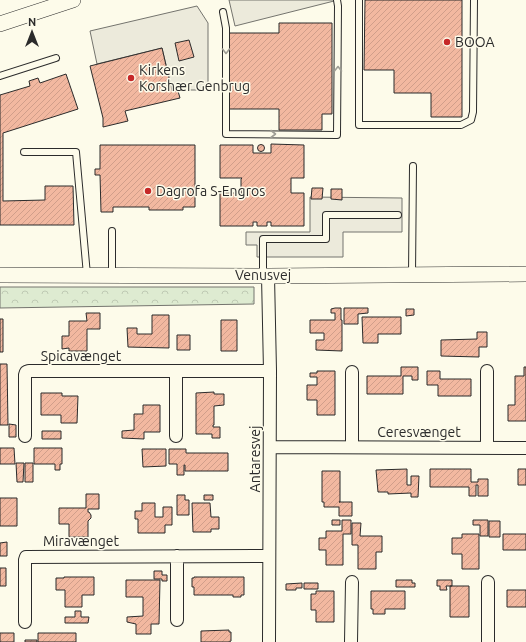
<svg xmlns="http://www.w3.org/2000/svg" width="526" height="642" font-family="Ubuntu,sans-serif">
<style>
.forest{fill:url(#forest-crowns);stroke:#74746e}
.parking{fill:#eceadb;stroke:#74746e}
.building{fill:url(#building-hatch);stroke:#2b2b2b}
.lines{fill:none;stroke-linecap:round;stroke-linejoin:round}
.service-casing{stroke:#2b2b2b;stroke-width:8}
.minor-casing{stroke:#2b2b2b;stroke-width:14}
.tertiary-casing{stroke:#2b2b2b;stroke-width:16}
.service{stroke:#fdfbea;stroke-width:6}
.minor{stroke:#fdfbea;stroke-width:12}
.tertiary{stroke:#fdfbea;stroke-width:15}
.oneway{stroke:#9e9d94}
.poi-dot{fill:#c62828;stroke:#fdfbea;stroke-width:1.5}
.labels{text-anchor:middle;stroke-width:3;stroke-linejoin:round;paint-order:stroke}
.poi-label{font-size:14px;fill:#2b2b2b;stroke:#fdfbea;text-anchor:start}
.street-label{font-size:14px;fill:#2b2b2b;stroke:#fdfbea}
</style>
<defs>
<pattern id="forest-crowns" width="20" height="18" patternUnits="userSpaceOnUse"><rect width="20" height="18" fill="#deebd1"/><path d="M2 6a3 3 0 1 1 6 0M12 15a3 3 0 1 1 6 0" fill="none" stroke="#bfcab4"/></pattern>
<pattern id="building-hatch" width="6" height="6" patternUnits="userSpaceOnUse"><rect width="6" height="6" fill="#f2b8a0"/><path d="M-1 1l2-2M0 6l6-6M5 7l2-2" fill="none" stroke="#d09e8a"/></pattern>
</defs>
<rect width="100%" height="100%" fill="#fdfbea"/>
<path class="forest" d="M0,287H254V304L0,308Z"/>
<path class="parking" d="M229,0H338L235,26Z
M197,6L208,23V90H172L162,48L97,64L90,31Z
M310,197L402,198V232H343V257H257V245H246V232H310Z"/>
<path class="building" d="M365,0H462V117H431V93H394V70H364Z
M279,23H332V114H322V130H279V109H229V33H279Z
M189,40L194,57L179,61L175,43Z
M162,48L172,91H178L180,98L125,111L128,121L103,127V118L90,66Z
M66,74L78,109L3,133V201L45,200V186H73L74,225H0V95L30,86L29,81L38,78L40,83Z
M271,144L304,145V178H291V193H304V226H271V222H267V226H257V222H253V226H220V193H242V192H241V179L242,178H220V145H253V153H271Z
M257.5 148a3.5 3.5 0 1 1 7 0a3.5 3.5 0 1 1-7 0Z
M100,145H195V207H183V210H149V207H113V212H101L100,175H95V169H100Z
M312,188H323L322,199H311Z
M331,189H342V200L331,199Z
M335,308H341V320H342V351L316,350V340H324V333H310V320H335V313H331V309Z
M344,308H368V313L358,314V324H344Z
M406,309H414V315L406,316Z
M86,313H100V329H87V351H69V348L62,349V336H69V321H87Z
M152,315H169V348L128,347L127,328H137V334H152Z
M362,317H401V334H378V343H363Z
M0,319H3V352H0Z
M221,320H237V351H221Z
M477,332H487V347H479V357L441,356V340L477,339Z
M177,335H190V350H177Z
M0,364H7L8,425H0Z
M401,367H418V380H412V376H403V394H367V376H401Z
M524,367H526V421H508V405H515V376H524Z
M317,371H335V415H317V400H307V385H317V377H310V373H317Z
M427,371H440V379H471V396H438V385H427Z
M214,392V394H224V405L214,406V425H213V427H220V438H212V434H196V393Z
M41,393H62V396H78L77,423H61V415H41Z
M143,405H160V432H144V439L122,438V431L134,430V414H143Z
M9,424L16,425V437H9Z
M42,431H61V439H42Z
M0,448H14L15,464H0Z
M34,448H62V464H60V470H55V464H34Z
M142,449H166V466L143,467Z
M169,449H186V453H228V471H185V465H184V475H177V464H169Z
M16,463H24L23,482H17Z
M25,463H33V482H25Z
M407,469V485H411V476H419L418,497H411V493L388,494V492H378L376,470Z
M430,469H471V482H478V479H488V496H478V485H476V496H469V487H430Z
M518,469H526V485H518Z
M322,471H340V502H339H352V516H339V507H324V502H322Z
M86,494H99V509H88V512H89L91,515V518L88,521V537H69V524H59V508H86Z
M177,495H185V500H189V515H177Z
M204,495H213V500H204Z
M0,498H17V526H0Z
M142,503H155V517H163V507H172V525H165V533H138V519H135V511H142Z
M192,503H210L211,517H219V529H211V532H193Z
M332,520H340V525H332Z
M342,520H351V534H343V565H326V550H319V538H326V531H342Z
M473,520H488V536H480V525H473Z
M489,521H500V537H489Z
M352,523H361L360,536H382V552H376V569H358V545H352Z
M462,534H479V569H462V554H452V538H462Z
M503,534H526V550H503Z
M7,542V556H0V543Z
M0,568H6V586H0Z
M154,571H162V575H167V581H162V579H154Z
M64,577H94V595H82V607H65V590H56V578H64Z
M194,577H244V595H241V597H233V595H194V587H192V578H194Z
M126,580H160L159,624H151V634H136V624L127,622V617L143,616V597H126Z
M396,580H412V583H415V587H396Z
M437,580H452V586H446L447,590H440V586H437Z
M302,583V588H296V590H286V584Z
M304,583H318V589H304Z
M450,586H469V617H450Z
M507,590H526V607H507Z
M316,591H334V622H316V610H311V594H316Z
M371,591H405V609H385V614H373V609H371Z
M75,611H81V617H89L88,623H65V617H75Z
M229,630V632H231V641L229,642H201V631Z
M0,633H14V642H0Z
M38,633H76V642H38Z
M25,640H37V642H25Z"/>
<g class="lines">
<g class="service-casing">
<path id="service" d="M359,0V125H461L471,120L473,112L474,0
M223,12L226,28V134L337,135L338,6L337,0
M0,76L56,58
M24,152H76L87,275
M112,231V275
M412,275L413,166
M263,276V239H326V215H398"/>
</g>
<g class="minor-casing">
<path id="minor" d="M268,276L270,371L269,642
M25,436V375L26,372L29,371H270
M176,436V371
M270,447L526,448
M352,447V372
M487,447V371
M177,620V556
M25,622V560L26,557L269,556
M351,642L352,582
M488,642V582"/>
</g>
<g class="tertiary-casing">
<path id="tertiary" d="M0,24L73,0
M0,275L268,276L526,274"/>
</g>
<use href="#service" class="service"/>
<use href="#minor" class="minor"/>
<use href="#tertiary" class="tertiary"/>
</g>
<defs><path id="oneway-chevron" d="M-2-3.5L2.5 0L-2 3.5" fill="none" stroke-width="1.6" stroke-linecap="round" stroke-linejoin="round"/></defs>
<g class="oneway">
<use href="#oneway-chevron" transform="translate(226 51) rotate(90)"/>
<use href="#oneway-chevron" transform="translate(338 69) rotate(-90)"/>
<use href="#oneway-chevron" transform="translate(273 134)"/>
</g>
<g class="poi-dot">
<circle cx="447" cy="42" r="4"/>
<circle cx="131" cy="78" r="4"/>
<circle cx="148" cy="191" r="4"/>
</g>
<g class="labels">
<g class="poi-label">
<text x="455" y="47">BOOA</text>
<text x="139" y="75">Kirkens<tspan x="139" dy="16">Korshær Genbrug</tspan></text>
<text x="156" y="196">Dagrofa S-Engros</text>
</g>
<g class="street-label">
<text x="263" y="280">Venusvej</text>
<text x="81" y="361">Spicavænget</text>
<text x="419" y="437">Ceresvænget</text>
<text transform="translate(255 459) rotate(-90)" y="5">Antaresvej</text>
<text x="81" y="546">Miravænget</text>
</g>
</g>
<g transform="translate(32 32)" stroke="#fdfbea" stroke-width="3" paint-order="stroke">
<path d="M0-3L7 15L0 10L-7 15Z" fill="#2b2b2b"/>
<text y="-6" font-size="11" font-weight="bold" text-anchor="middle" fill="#2b2b2b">N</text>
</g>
</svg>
